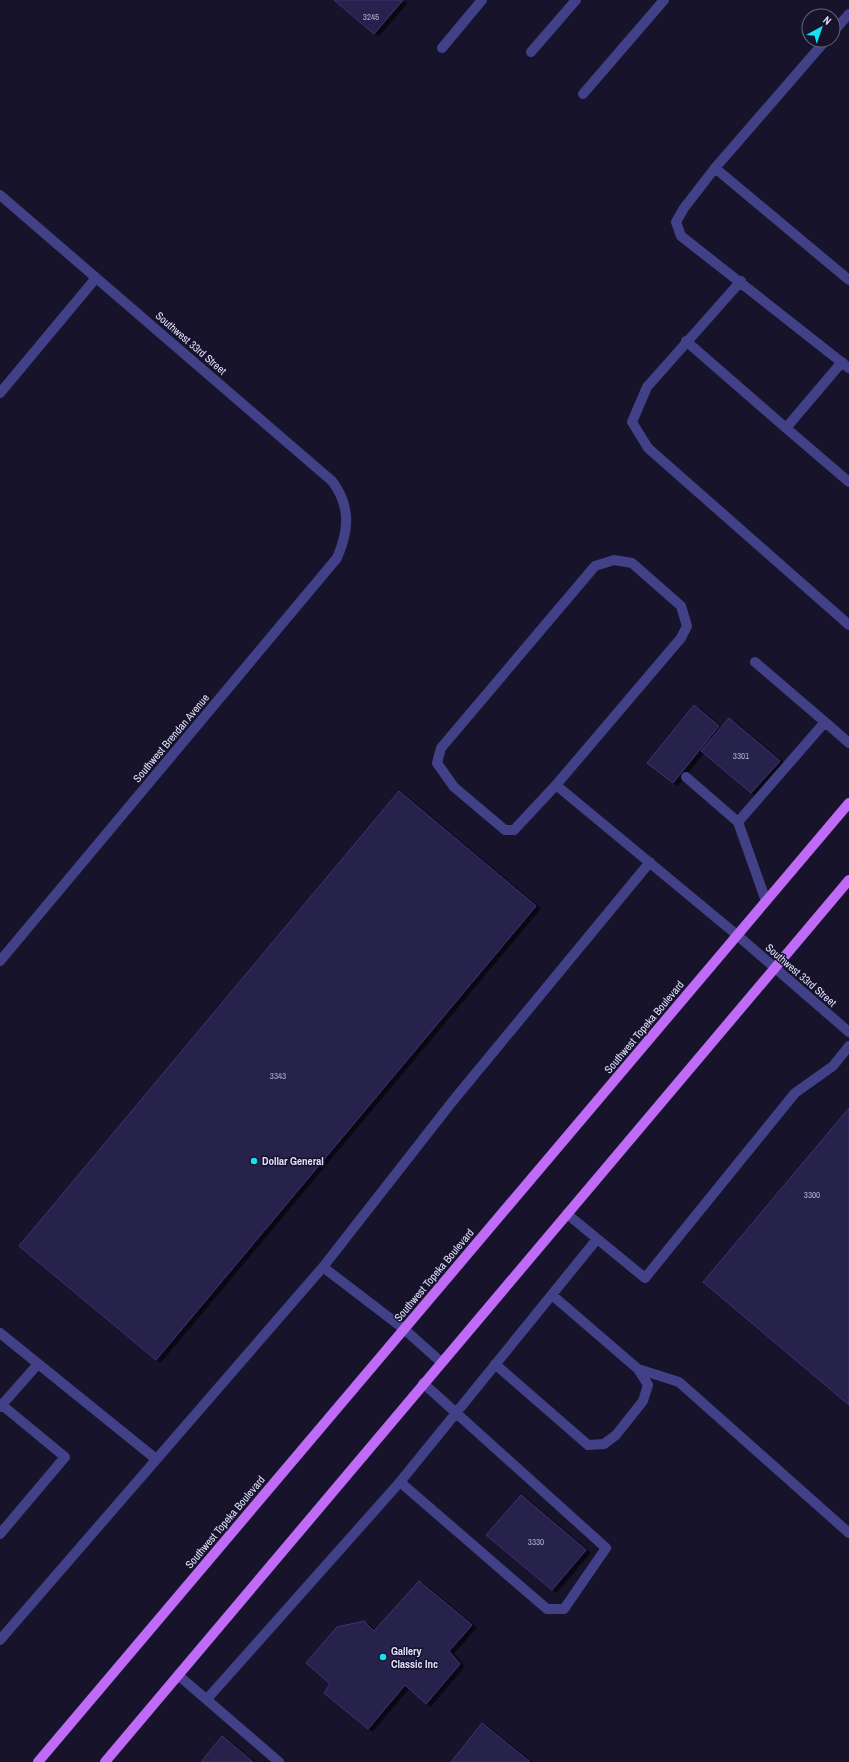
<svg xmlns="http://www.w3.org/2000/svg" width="849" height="1762" font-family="'Archivo Narrow',sans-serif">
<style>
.building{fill:#27204b;stroke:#3f3375;filter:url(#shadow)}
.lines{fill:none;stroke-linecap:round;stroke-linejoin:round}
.service{stroke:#424187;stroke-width:10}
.minor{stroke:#424187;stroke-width:10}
.primary{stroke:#c06bf7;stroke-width:10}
.poi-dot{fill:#15e2f3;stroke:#16132b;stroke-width:1.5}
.labels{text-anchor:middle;stroke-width:3;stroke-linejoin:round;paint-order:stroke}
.number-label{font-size:9px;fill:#b2aed0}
.street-label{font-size:11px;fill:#e1defd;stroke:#16132b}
.poi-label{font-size:11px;font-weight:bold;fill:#e1defd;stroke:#16132b;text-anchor:start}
</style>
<defs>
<filter id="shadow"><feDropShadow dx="4.5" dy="2.5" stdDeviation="0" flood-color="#0009"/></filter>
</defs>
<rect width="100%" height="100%" fill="#16132b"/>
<path class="building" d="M334,0H403L374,34Z
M694,705L719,726L673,783L647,763Z
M729,718L780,761L751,793L701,751Z
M399,791L536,906L156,1360L19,1246Z
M849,1108V1405L703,1282Z
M521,1495L586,1550L552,1590L486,1535Z
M419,1581L472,1625L449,1651L460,1664L426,1704L405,1685L368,1729L324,1693L330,1684L306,1663L337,1627L364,1621L374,1631Z
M482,1723L530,1762H451Z
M222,1736L253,1762H201Z"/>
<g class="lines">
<path class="service" d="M833,32L849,14
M826,40L715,168L684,208L676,222L681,236L849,368
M442,48L482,0
M531,52L576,0
M583,94L664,0
M715,168L849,280
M741,281L647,387L632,422L648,448L849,625
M686,341L786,428
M842,362L786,428L849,482
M755,662L825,722
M686,777L738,822
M556,785L514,830H505L454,787L437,763L441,748L595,566L614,560L632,563L681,606L687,626L681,638L556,785L737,935
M766,901L738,822L825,722L849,743
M567,1214L645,1278L795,1093L833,1066L849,1046
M0,1333L156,1459
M441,1362L404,1329L323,1267L452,1102L650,862
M495,1364L588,1445L604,1444L616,1435L643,1401L648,1385L638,1369L552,1295
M638,1369L679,1382L849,1533
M423,1383L606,1548L564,1609H547L400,1482L597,1239
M0,1407L38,1364
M0,1534L65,1457L2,1405
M0,1640L323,1267
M178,1675L279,1762
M207,1699L400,1482"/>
<path class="minor" d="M0,195L332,481C351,506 349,531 337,558L0,961
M0,393L96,278
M737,935L849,1032"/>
<path class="primary" d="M38,1762L849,803
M105,1762L849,880"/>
</g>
<g class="poi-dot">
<circle cx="254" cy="1161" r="4"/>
<circle cx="383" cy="1657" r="4"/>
</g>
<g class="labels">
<g class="number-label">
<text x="371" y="20">3245</text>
<text x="741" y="759">3301</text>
<text x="278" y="1079">3343</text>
<text x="812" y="1198">3300</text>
<text x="536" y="1545">3330</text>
</g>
<g class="street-label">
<text transform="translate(191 343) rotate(41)" y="4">Southwest 33rd Street</text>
<text transform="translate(171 738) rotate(-50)" y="4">Southwest Brendan Avenue</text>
<text transform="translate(801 975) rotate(41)" y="4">Southwest 33rd Street</text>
<text transform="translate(644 1027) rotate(-50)" y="4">Southwest Topeka Boulevard</text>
<text transform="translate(434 1275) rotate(-50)" y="4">Southwest Topeka Boulevard</text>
<text transform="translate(225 1522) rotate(-50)" y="4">Southwest Topeka Boulevard</text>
</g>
<g class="poi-label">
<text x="262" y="1165">Dollar General</text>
<text x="391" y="1655">Gallery<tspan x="391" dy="13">Classic Inc</tspan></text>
</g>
</g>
<g transform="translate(821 28) rotate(40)"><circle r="19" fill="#16132b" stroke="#67647f"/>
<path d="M0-3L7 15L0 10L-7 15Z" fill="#15e2f3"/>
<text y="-6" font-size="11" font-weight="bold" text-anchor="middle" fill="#e1defd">N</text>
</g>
</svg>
